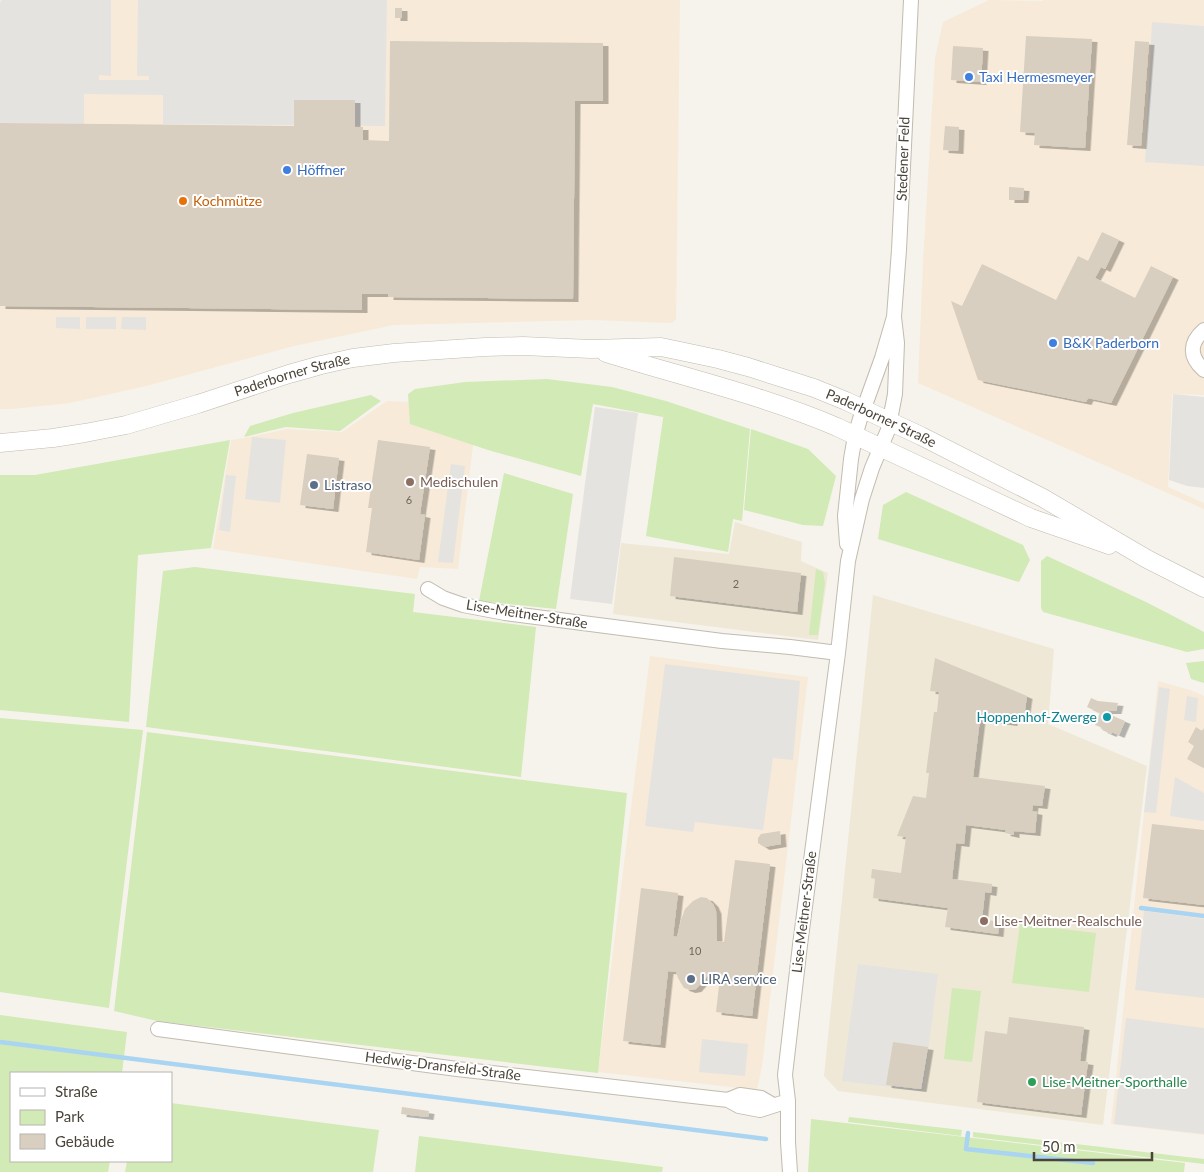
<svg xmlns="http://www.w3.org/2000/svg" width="1204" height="1172" font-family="Lato,sans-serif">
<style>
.commercial{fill:#f7ead8}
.education{fill:#efe8d6}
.green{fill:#d2eab5}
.parking{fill:#e5e3e0}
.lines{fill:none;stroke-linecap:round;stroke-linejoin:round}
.stream{stroke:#a9d4f2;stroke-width:4.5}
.building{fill:#d8cfc1;filter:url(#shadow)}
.minor-casing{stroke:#c2bbae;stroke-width:16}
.tertiary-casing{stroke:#c2bbae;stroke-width:19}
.minor{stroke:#fff;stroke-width:14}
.tertiary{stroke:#fff;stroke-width:18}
.shop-dot{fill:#3f7fe0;stroke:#fff;stroke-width:2}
.food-dot{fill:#e8710a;stroke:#fff;stroke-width:2}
.education-dot{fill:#8d6e63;stroke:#fff;stroke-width:2}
.service-dot{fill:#5c6f8a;stroke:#fff;stroke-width:2}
.culture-dot{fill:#0f9aa8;stroke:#fff;stroke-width:2}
.leisure-dot{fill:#2e9e5b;stroke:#fff;stroke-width:2}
.labels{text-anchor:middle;stroke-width:4;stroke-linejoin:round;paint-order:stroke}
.number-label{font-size:11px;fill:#6e675b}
.shop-label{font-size:14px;fill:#366cbe;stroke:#fff;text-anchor:start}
.street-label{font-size:14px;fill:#4b4439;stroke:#fff}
.food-label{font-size:14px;fill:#c56008;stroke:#fff;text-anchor:start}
.education-label{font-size:14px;fill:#785e54;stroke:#fff;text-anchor:start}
.service-label{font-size:14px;fill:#4e5e75;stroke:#fff;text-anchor:start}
.culture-label{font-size:14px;fill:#0d838f;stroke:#fff;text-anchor:end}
.leisure-label{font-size:14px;fill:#27864d;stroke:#fff;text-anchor:start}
</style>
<defs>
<filter id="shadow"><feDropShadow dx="5.5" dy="3" stdDeviation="0" flood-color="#0004"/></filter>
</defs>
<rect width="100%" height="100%" fill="#f6f3ec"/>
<path class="commercial" d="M0,0H680L676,319L672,323L592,320L394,325L294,346L146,386L70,403L12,409H0Z
M989,0L1042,1L1043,0H1204V395L1172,394L1168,487L1204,503V509L918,383L923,263L935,58L943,22Z
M387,401L478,405L458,569L420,567L417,579L213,549L231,440L244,438L287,429L342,432Z
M650,656L808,677L762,1066L757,1090L598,1072Z
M1158,681L1190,690L1204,696V1135L1111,1124Z"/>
<path class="education" d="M735,522L802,542L801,561L828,573L818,640L613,614L621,543L729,554Z
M873,595L1054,649L1048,724L1147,766L1103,1125L838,1091L824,1076Z"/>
<path class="green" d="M547,379L612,387L666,401L750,429L742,521L733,519L728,552L646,536L664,412L663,417L593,404L581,476L488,450L410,424L408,394L415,389L465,382Z
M371,395L381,401L340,431L286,427L244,437L250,426L293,413Z
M751,429L808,449L836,476L823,526L803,525L744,510Z
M230,440L211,548L138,555L129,722L0,710V475H35Z
M504,473L573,494L556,609L479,601Z
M906,492L1023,545L1030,560L1019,582L878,539L883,505Z
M1047,556L1146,602L1204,632V649L1187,652L1043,612L1041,608V561Z
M195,567L415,594L413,612L536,627L521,777L146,727L163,571Z
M816,569L823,572L825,583L818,635H809Z
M1204,661V683L1191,679L1186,663Z
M0,718L143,730L109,1008L0,992Z
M147,732L627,793L598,1073L157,1021L114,1011Z
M1020,924L1096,933L1089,992L1012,983Z
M952,988L981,991L972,1062L944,1059Z
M0,1015L127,1032L122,1073H11V1161H110L108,1172H0Z
M171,1103L379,1130L373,1172H125L127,1161H171Z
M849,1117L962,1130L961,1136L848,1122Z
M811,1119L1185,1163L1184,1172H808Z
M973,1132L1204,1159V1164L973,1137Z
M419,1136L663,1167L662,1172H415Z"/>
<path class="parking" d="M2,0H111V76L99,75V80H149V76H137L138,0H387L385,126L163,124V95L84,94V124L0,123V3Z
M1152,22L1204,26V166L1145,162Z
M56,317H80V329L56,328Z
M86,317H116V329H86Z
M122,317H146V330L121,329Z
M1173,394L1204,397V488L1187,486L1169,480Z
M595,407L638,413L612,604L570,599Z
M252,437L286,440L280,503L245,499Z
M451,464L465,466L453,563L438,562Z
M226,475L236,476L230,532L219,530Z
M665,664L800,681L793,760L773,758L763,830L695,822L693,832L645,826Z
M1159,687L1170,689L1156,813L1144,812Z
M1187,696L1198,698L1196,722L1184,720Z
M1175,777L1204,793V821L1170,816Z
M1144,911L1204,919V998L1135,990Z
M858,964L938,974L923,1091L842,1081Z
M1126,1018L1204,1028V1134L1114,1124Z
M702,1039L748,1044L745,1076L699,1072Z"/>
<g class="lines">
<path class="stream" d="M1141,908L1204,916
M0,1042L766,1139
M968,1133L966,1149L1093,1163"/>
</g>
<path class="building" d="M395,8H402V18H395Z
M1026,36L1092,39L1085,148L1034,145L1035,133L1020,132Z
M390,41L603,43V101H575L573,299L388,297V294H362V310L0,306V123L294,126V100H355V127H363V140L389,141Z
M1135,41L1149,42L1141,146L1127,145Z
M953,46L983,48L981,82L951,80Z
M945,126L959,127L958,151L943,150Z
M1009,187L1024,188L1023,200H1009Z
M1102,232L1119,240L1105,269L1101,267L1095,278L1135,298L1151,266L1173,277L1111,403L1088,398L1086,402L978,380L951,301L962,306L982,264L1056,300L1078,256L1088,261Z
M378,440L430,447L420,514L425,515L419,560L366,552L372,508H368Z
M307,454L339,458L333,509L300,505Z
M674,557L801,573L797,612L670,596Z
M935,658L1027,696L1024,717L1012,715V723L980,719L973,777L1045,786L1042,806L1033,805L1032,811L1037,812L1035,833L1014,831V835L1005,833L1006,830L966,825L964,844L956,843L952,879L992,884L991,893L985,892L982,919L999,922L998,934L945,927L948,908L873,898L875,879L871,878L872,869L901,873L906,837L897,836L913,796L926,798L929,773H926L934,712H937L939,692L930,691Z
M1091,698L1098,701L1118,703L1116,711H1107L1106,713L1125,721L1119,735L1112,732L1111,734L1102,730L1103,728L1095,725L1100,713L1087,707Z
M1196,727L1202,731L1204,728V768L1187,759L1194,746L1188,742Z
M1152,824L1204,830V905L1143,898Z
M780,831L781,844L764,847L758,843V838L761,834Z
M735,860L770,864L752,1016L716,1012L720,977L708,975L696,989L690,990L684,988L678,978L676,972L668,971L660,1045L623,1041L641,888L678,893L673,936L677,937L681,920L685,909L693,901L701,897L707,898L713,904L716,911L717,941L724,942Z
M1009,1017L1084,1027L1080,1061L1088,1062L1081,1115L977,1102L985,1031L1007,1034Z
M893,1042L928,1047L921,1089L886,1085Z
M402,1107L429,1111L428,1117L401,1114Z"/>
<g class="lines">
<g class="minor-casing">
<path id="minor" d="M1204,330C1189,343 1189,357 1204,370
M847,544L845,516L851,459L855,436L860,419L882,358L894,317L899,250L911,0
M428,589L443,598L463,605L505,613L722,641L790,647L838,653
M158,1029L457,1069L728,1100L739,1106L760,1110L788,1101
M728,1100L740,1095L761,1098L773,1105
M790,1172L788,1142V1101L785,1075L800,945L838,653L848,561L862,499L872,468L888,430L895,394L897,343L894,317"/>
</g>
<g class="tertiary-casing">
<g id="tertiary">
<path d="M606,353C683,377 762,395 837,427L1031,518L1109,545"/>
<path id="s1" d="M0,443L53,438L85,433L126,425L198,404L289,374L321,365L353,358L394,353L485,347L523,346L591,349L661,347L718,359L748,367L814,388L846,401L921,436L1043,498L1147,559L1204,588"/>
</g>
</g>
<use href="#minor" class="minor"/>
<use href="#tertiary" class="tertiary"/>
</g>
<g class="shop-dot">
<circle cx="969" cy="77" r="5"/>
<circle cx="287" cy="170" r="5"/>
<circle cx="1053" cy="343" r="5"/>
</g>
<circle class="food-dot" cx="183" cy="201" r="5"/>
<g class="education-dot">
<circle cx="410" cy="482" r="5"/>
<circle cx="984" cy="921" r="5"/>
</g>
<g class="service-dot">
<circle cx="314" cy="485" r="5"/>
<circle cx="691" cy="979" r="5"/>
</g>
<circle class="culture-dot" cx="1107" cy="717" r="5"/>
<circle class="leisure-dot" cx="1032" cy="1082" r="5"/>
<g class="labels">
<g class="number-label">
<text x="409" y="504">6</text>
<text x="736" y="588">2</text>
<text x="695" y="955">10</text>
</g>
<g class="shop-label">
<text x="979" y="82">Taxi Hermesmeyer</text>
<text x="297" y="175">Höffner</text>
<text x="1063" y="348">B&amp;K Paderborn</text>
</g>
<g class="street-label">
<text transform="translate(903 159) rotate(-88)" y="5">Stedener Feld</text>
<text dy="5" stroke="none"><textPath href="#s1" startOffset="301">Paderborner Straße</textPath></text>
<text dy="5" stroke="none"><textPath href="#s1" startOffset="905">Paderborner Straße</textPath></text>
<text transform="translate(527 614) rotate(9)" y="5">Lise-Meitner-Straße</text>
<text transform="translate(804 912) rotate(-83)" y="5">Lise-Meitner-Straße</text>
<text transform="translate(443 1066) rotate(7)" y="5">Hedwig-Dransfeld-Straße</text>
</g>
<g class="food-label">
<text x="193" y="206">Kochmütze</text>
</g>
<g class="education-label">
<text x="420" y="487">Medischulen</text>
<text x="994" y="926">Lise-Meitner-Realschule</text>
</g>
<g class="service-label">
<text x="324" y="490">Listraso</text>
<text x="701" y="984">LIRA service</text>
</g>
<g class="culture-label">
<text x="1097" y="722">Hoppenhof-Zwerge</text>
</g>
<g class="leisure-label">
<text x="1042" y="1087">Lise-Meitner-Sporthalle</text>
</g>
</g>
<rect x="10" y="1072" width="162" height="90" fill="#ffffff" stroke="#b7b4b0"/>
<rect x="20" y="1088" width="25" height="8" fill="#ffffff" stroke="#b7b4b0"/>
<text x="55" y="1097" font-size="15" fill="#4b4439">Straße</text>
<rect x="20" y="1110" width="25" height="15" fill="#d2eab5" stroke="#b7b4b0"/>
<text x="55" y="1122" font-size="15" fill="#4b4439">Park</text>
<rect x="20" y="1134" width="25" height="15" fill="#d8cfc1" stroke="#b7b4b0"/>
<text x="55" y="1147" font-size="15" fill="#4b4439">Gebäude</text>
<path d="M1034 1152v8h118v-8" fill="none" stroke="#4b4439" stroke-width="2.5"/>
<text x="1042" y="1152" font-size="15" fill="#4b4439" stroke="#ffffff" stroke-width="4" paint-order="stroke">50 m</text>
</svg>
